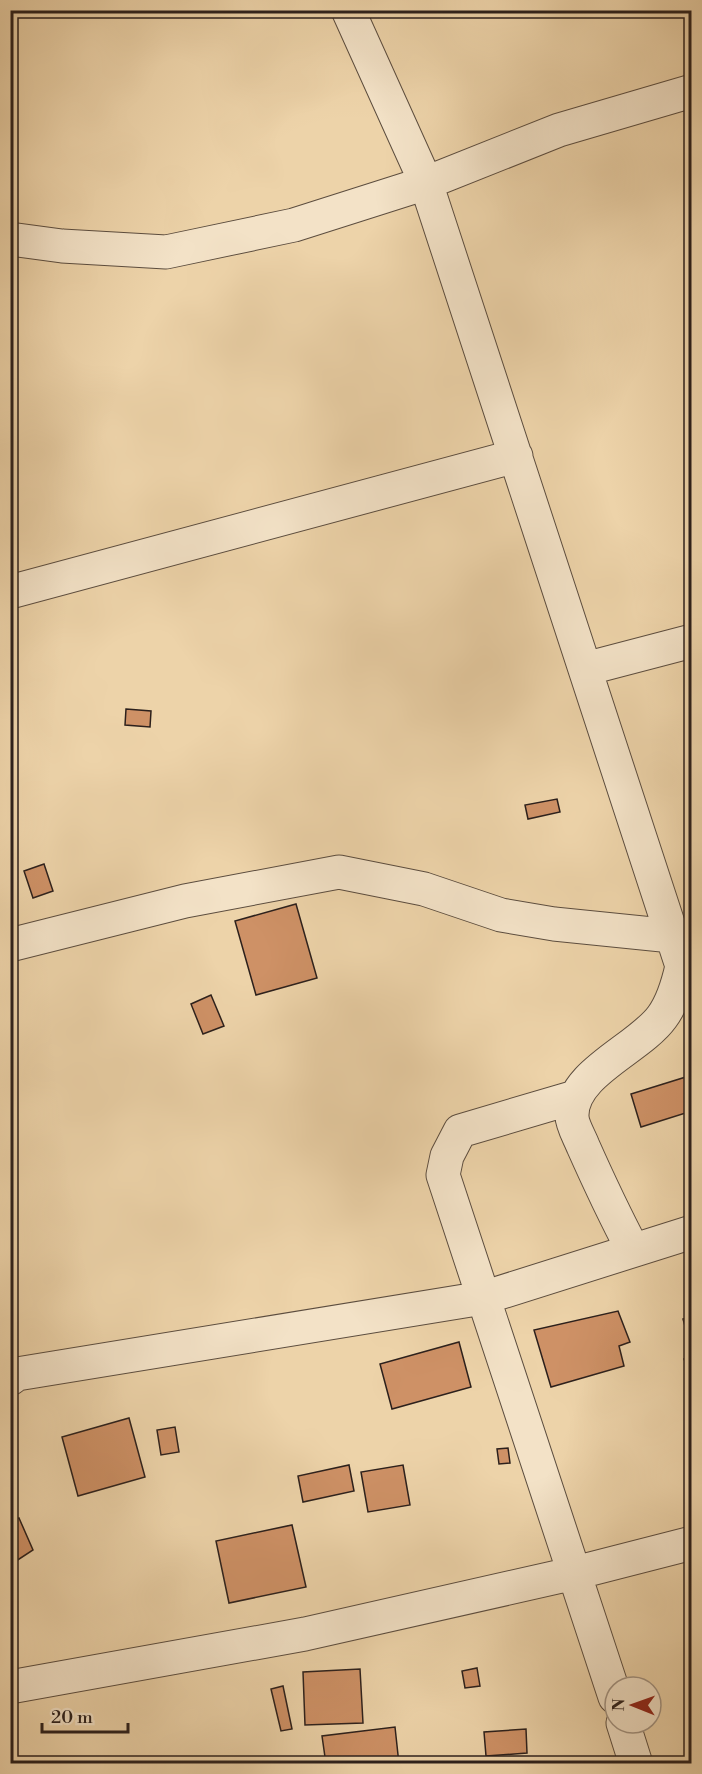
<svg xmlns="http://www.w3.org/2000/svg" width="702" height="1774" font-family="'Libre Bodoni',serif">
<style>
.building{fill:#ce9166;stroke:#2c201c;stroke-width:1.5}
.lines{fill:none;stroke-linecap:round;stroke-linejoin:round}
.minor-casing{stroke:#5c4d3f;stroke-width:35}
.minor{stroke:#f3e2c7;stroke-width:33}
</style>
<rect width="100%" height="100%" fill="#edd3a9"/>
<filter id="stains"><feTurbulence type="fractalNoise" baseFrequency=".00333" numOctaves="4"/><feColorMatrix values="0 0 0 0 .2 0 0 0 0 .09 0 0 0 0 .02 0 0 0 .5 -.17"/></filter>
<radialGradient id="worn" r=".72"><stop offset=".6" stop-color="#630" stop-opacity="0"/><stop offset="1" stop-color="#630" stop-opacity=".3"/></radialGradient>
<path class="building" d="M126,709L151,711L150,727L125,725Z
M557,799L560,812L528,819L525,805Z
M44,864L53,891L33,898L24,871Z
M296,904L317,978L256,995L235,921Z
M211,995L224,1026L203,1034L191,1004Z
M689,1076L692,1084V1111L641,1127L631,1094Z
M618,1311L630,1342L619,1346L624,1366L551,1387L534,1330Z
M692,1316V1347H691L683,1319Z
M459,1342L471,1387L392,1409L380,1364Z
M692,1357V1379L684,1359Z
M129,1418L145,1477L78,1496L62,1437Z
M175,1427L179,1452L161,1455L157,1430Z
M508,1448L510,1463L499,1464L497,1449Z
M349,1465L354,1491L303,1502L298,1476Z
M403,1465L410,1505L368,1512L361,1472Z
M19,1518L33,1550L10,1565V1521Z
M292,1525L306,1587L229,1603L216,1541Z
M477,1668L480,1686L465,1688L462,1671Z
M360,1669L363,1723L305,1725L303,1672Z
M687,1684H692V1701H688Z
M283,1686L292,1729L281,1731L271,1689Z
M395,1727L399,1764H326L322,1736Z
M526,1729L527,1753L486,1756L484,1732Z"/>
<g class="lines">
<g class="minor-casing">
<path id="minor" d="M348,10L426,183L682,966C678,984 673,1002 662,1017C639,1049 571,1073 572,1116C572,1125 580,1138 583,1146C599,1182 615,1216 633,1250
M10,239L62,246L166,252L294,225L426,183L559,130L692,91
M10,592L516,456
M585,669L692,641
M10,945L185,901L339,872L424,889L501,915L554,924L672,936
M575,1097L460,1131L447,1156L443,1175L615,1697
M10,1379L17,1374L483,1298L692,1232
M10,1687L305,1634L575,1573L692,1543
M623,1723L636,1764"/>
</g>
<use href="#minor" class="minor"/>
</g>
<rect width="702" height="1774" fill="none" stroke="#edd3a9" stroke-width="36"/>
<rect x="12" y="12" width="678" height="1750" fill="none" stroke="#2c201c" stroke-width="3"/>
<rect x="18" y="18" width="666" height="1738" fill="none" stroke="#2c201c" stroke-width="1.5"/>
<g transform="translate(633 1705) rotate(271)"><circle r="28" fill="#f3e2c7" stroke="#a39483" stroke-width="1.5"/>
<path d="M0-4.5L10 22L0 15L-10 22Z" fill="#8f2418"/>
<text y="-9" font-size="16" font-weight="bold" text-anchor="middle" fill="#2c201c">N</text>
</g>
<path d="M42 1723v9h86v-9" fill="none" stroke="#2c201c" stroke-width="3"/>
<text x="51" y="1723" font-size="18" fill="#2c201c" stroke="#f3e2c7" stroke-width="4.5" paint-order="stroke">20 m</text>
<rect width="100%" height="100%" filter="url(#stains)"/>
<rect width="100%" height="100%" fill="url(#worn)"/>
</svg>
